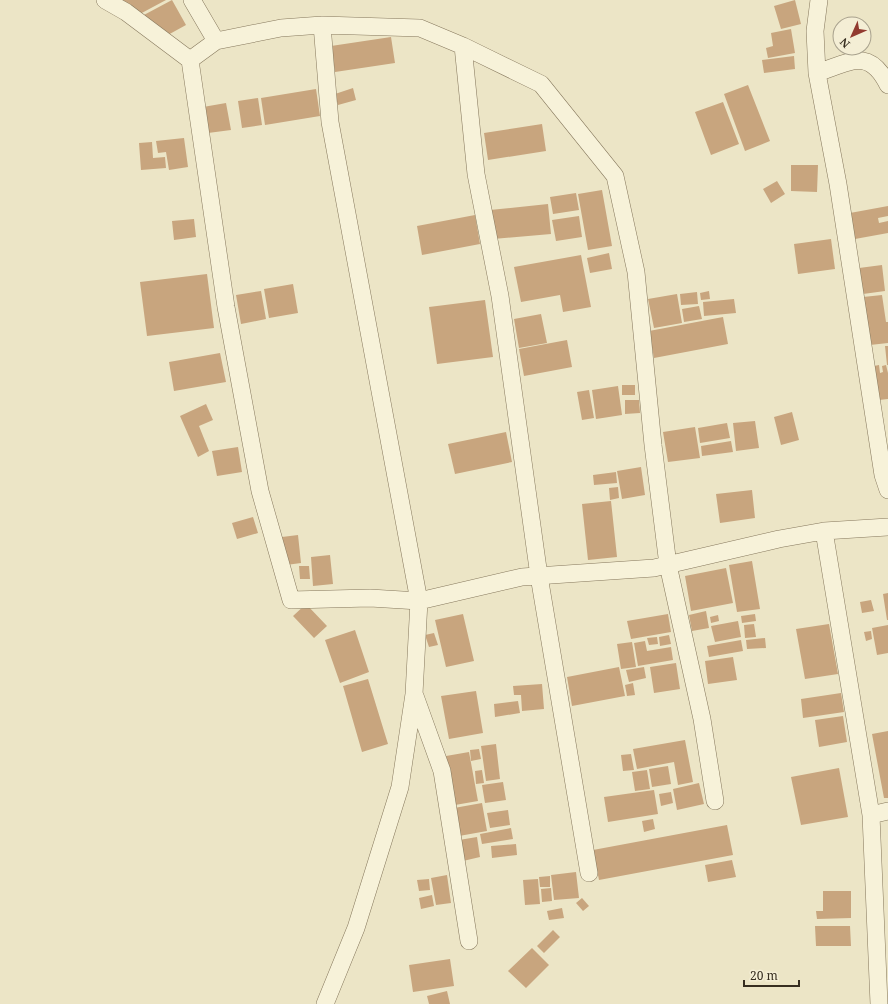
<svg xmlns="http://www.w3.org/2000/svg" width="888" height="1004" font-family="'Noto Serif',serif">
<style>
.building{fill:#c8a57e}
.lines{fill:none;stroke-linecap:round;stroke-linejoin:round}
.street-casing{stroke:#86785d;stroke-width:18}
.street{stroke:#f7f2d9;stroke-width:17}
</style>
<rect width="100%" height="100%" fill="#ece5c6"/>
<path class="building" d="M118,0H166L138,15Z
M172,0L186,25L166,36L142,16Z
M795,0L801,24L781,29L774,6Z
M791,29L795,53L768,58L766,48L773,46L771,33Z
M391,37L395,63L335,72L331,46Z
M794,56L795,69L764,73L762,60Z
M748,85L770,141L745,151L724,94Z
M353,88L356,100L338,105L335,94Z
M316,89L320,116L265,125L261,98Z
M258,98L262,125L242,128L238,101Z
M723,102L739,144L711,155L695,112Z
M226,103L231,130L208,133L203,107Z
M542,124L546,151L488,160L484,133Z
M184,138L188,167L169,170L166,152L158,153L156,141Z
M152,142L153,158L165,157L166,168L141,170L139,143Z
M791,165H818L817,192L791,191Z
M777,181L785,194L771,203L763,189Z
M602,190L612,246L588,250L578,194Z
M576,193L579,210L553,214L550,197Z
M548,204L551,234L493,239L490,210Z
M888,206V216L878,218L879,223L888,221V233L855,239L850,213Z
M475,215L480,244L422,255L417,226Z
M579,216L582,237L556,241L552,220Z
M194,219L196,237L174,240L172,221Z
M831,239L835,269L798,274L794,244Z
M609,253L612,269L590,273L587,258Z
M581,255L591,307L563,312L560,295L521,302L514,267Z
M882,265L885,291L863,294L859,268Z
M207,274L214,328L147,336L140,282Z
M293,284L298,313L269,318L264,289Z
M261,291L266,319L241,324L236,295Z
M709,291L710,299L701,300L700,293Z
M697,292L698,304L681,305L680,294Z
M677,294L682,323L654,328L648,299Z
M882,295L886,322H888V343L870,345L863,297Z
M734,299L736,313L704,316L703,302Z
M485,300L493,357L437,364L429,307Z
M699,306L702,319L684,322L682,309Z
M541,314L547,343L519,348L514,319Z
M723,317L728,344L654,358L649,331Z
M567,340L572,367L524,376L519,349Z
M885,346H888V365H887Z
M220,353L226,382L174,391L169,362Z
M879,365L880,373L883,372L882,366L886,365L888,373V399L879,400L874,366Z
M622,385H635V395H622Z
M618,386L622,415L596,419L592,390Z
M589,390L594,418L582,420L577,392Z
M625,400H639L640,413L625,414Z
M206,404L213,420L199,426L209,451L198,457L180,416Z
M792,412L799,440L781,445L774,417Z
M755,421L759,448L736,451L733,423Z
M727,423L730,438L700,443L698,428Z
M695,427L700,458L668,462L663,432Z
M506,432L512,462L455,474L448,444Z
M731,441L733,452L702,456L701,446Z
M238,447L242,472L217,476L212,451Z
M641,467L645,495L622,499L617,471Z
M616,472L617,483L594,485L593,475Z
M618,487L619,498L610,500L609,488Z
M752,490L755,518L720,523L716,494Z
M611,501L617,557L588,560L582,504Z
M253,517L258,533L237,539L232,523Z
M298,535L301,563L286,565L282,537Z
M330,555L333,584L313,586L311,557Z
M752,561L760,609L737,612L729,565Z
M299,566H309L310,579H300Z
M726,568L733,603L691,611L685,576Z
M888,593V620H887L883,594Z
M871,600L874,611L862,613L860,602Z
M306,604L327,626L314,638L293,616Z
M706,611L709,628L692,631L689,615Z
M463,614L474,661L446,667L435,620Z
M668,614L671,632L631,639L627,621Z
M755,614L756,621L742,623L741,616Z
M718,615L719,621L711,623L710,617Z
M738,621L741,637L715,642L711,626Z
M754,624L756,637L745,638L744,625Z
M829,624L838,674L805,679L796,629Z
M888,625V653L877,655L872,628Z
M355,630L369,672L340,683L325,640Z
M871,631L872,639L866,641L864,632Z
M434,633L438,645L429,647L425,635Z
M669,635L671,644L660,646L659,637Z
M657,637L658,644L649,645L647,638Z
M765,638L766,648L747,649L746,640Z
M741,640L743,651L709,657L707,646Z
M645,641L647,651L671,647L673,660L638,666L634,643Z
M632,642L636,667L621,669L617,644Z
M733,657L737,680L708,684L705,661Z
M676,663L680,689L654,693L650,667Z
M619,667L625,696L572,706L567,677Z
M644,667L646,678L629,682L626,670Z
M368,679L388,744L362,752L343,686Z
M633,683L635,695L627,696L625,685Z
M542,684L544,709L522,711L521,695H514L513,686Z
M476,691L483,733L449,739L441,696Z
M841,693L844,712L803,718L801,699Z
M518,701L520,713L495,717L494,704Z
M843,716L847,742L819,747L815,720Z
M888,731V798H884L872,734Z
M685,740L693,782L678,785L674,762L637,769L633,749Z
M496,744L500,779L486,781L481,746Z
M479,749L481,759L471,761L470,750Z
M469,752L478,801L455,805L446,756Z
M631,754L634,770L623,771L621,755Z
M668,766L671,784L652,787L649,769Z
M839,768L848,817L801,825L791,777Z
M482,770L484,783L476,784L475,771Z
M647,770L650,789L635,791L632,772Z
M503,782L506,800L485,803L482,785Z
M699,783L704,804L677,810L673,789Z
M654,790L658,814L608,822L604,797Z
M671,792L673,803L661,806L659,794Z
M482,803L487,831L459,836L454,808Z
M508,810L510,825L490,828L487,813Z
M653,819L655,829L644,832L642,821Z
M727,825L733,855L599,880L593,850Z
M511,828L513,839L482,844L480,834Z
M477,837L480,857L463,861L459,840Z
M516,844L517,855L492,858L491,846Z
M732,860L736,877L708,882L705,865Z
M576,872L579,898L554,900L551,875Z
M447,875L451,903L436,905L431,878Z
M550,876V887H540L539,877Z
M429,879L430,890L419,891L417,880Z
M538,879L540,904L525,905L523,880Z
M551,888L552,901L542,902L541,889Z
M823,891H851V918L817,919L816,911H823Z
M432,895L434,906L421,909L419,898Z
M582,898L589,906L583,911L576,903Z
M562,908L564,918L549,920L547,911Z
M815,926H850L851,946H816Z
M553,930L560,937L544,953L537,946Z
M532,948L549,965L526,988L508,971Z
M450,959L454,986L413,992L409,965Z
M447,991L450,1004H429L427,996Z"/>
<g class="lines">
<g class="street-casing">
<path id="street" d="M105,0L126,12L190,60L216,41L281,28L322,25L420,28L463,46L541,84L615,176L636,272L653,445L668,565L702,719L715,801
M192,0L216,41
M819,0L815,31L817,73L838,184L883,475L888,490
M322,25L330,122L419,601L414,694L400,787L356,928L325,1004
M463,46L476,174L500,296L539,576L589,873
M190,60L226,307L260,491L291,600L370,598L419,601L522,577L654,568L779,539L824,531L888,527
M817,73C850,62 869,47 888,85
M824,531L871,815L879,1004
M415,696L442,771L469,941
M871,815L888,811"/>
</g>
<use href="#street" class="street"/>
</g>
<g transform="translate(852 36) rotate(225)"><circle r="19" fill="#f4eed5" stroke="#a8a18d"/>
<path d="M0-3L7 15L0 10L-7 15Z" fill="#923b30"/>
<text y="-6" font-size="11" font-weight="bold" text-anchor="middle" fill="#372e20">N</text>
</g>
<path d="M744 980v6h55v-6" fill="none" stroke="#372e20" stroke-width="2"/>
<text x="750" y="980" font-size="12" fill="#372e20" stroke="#f4eed5" stroke-width="3" paint-order="stroke">20 m</text>
</svg>
